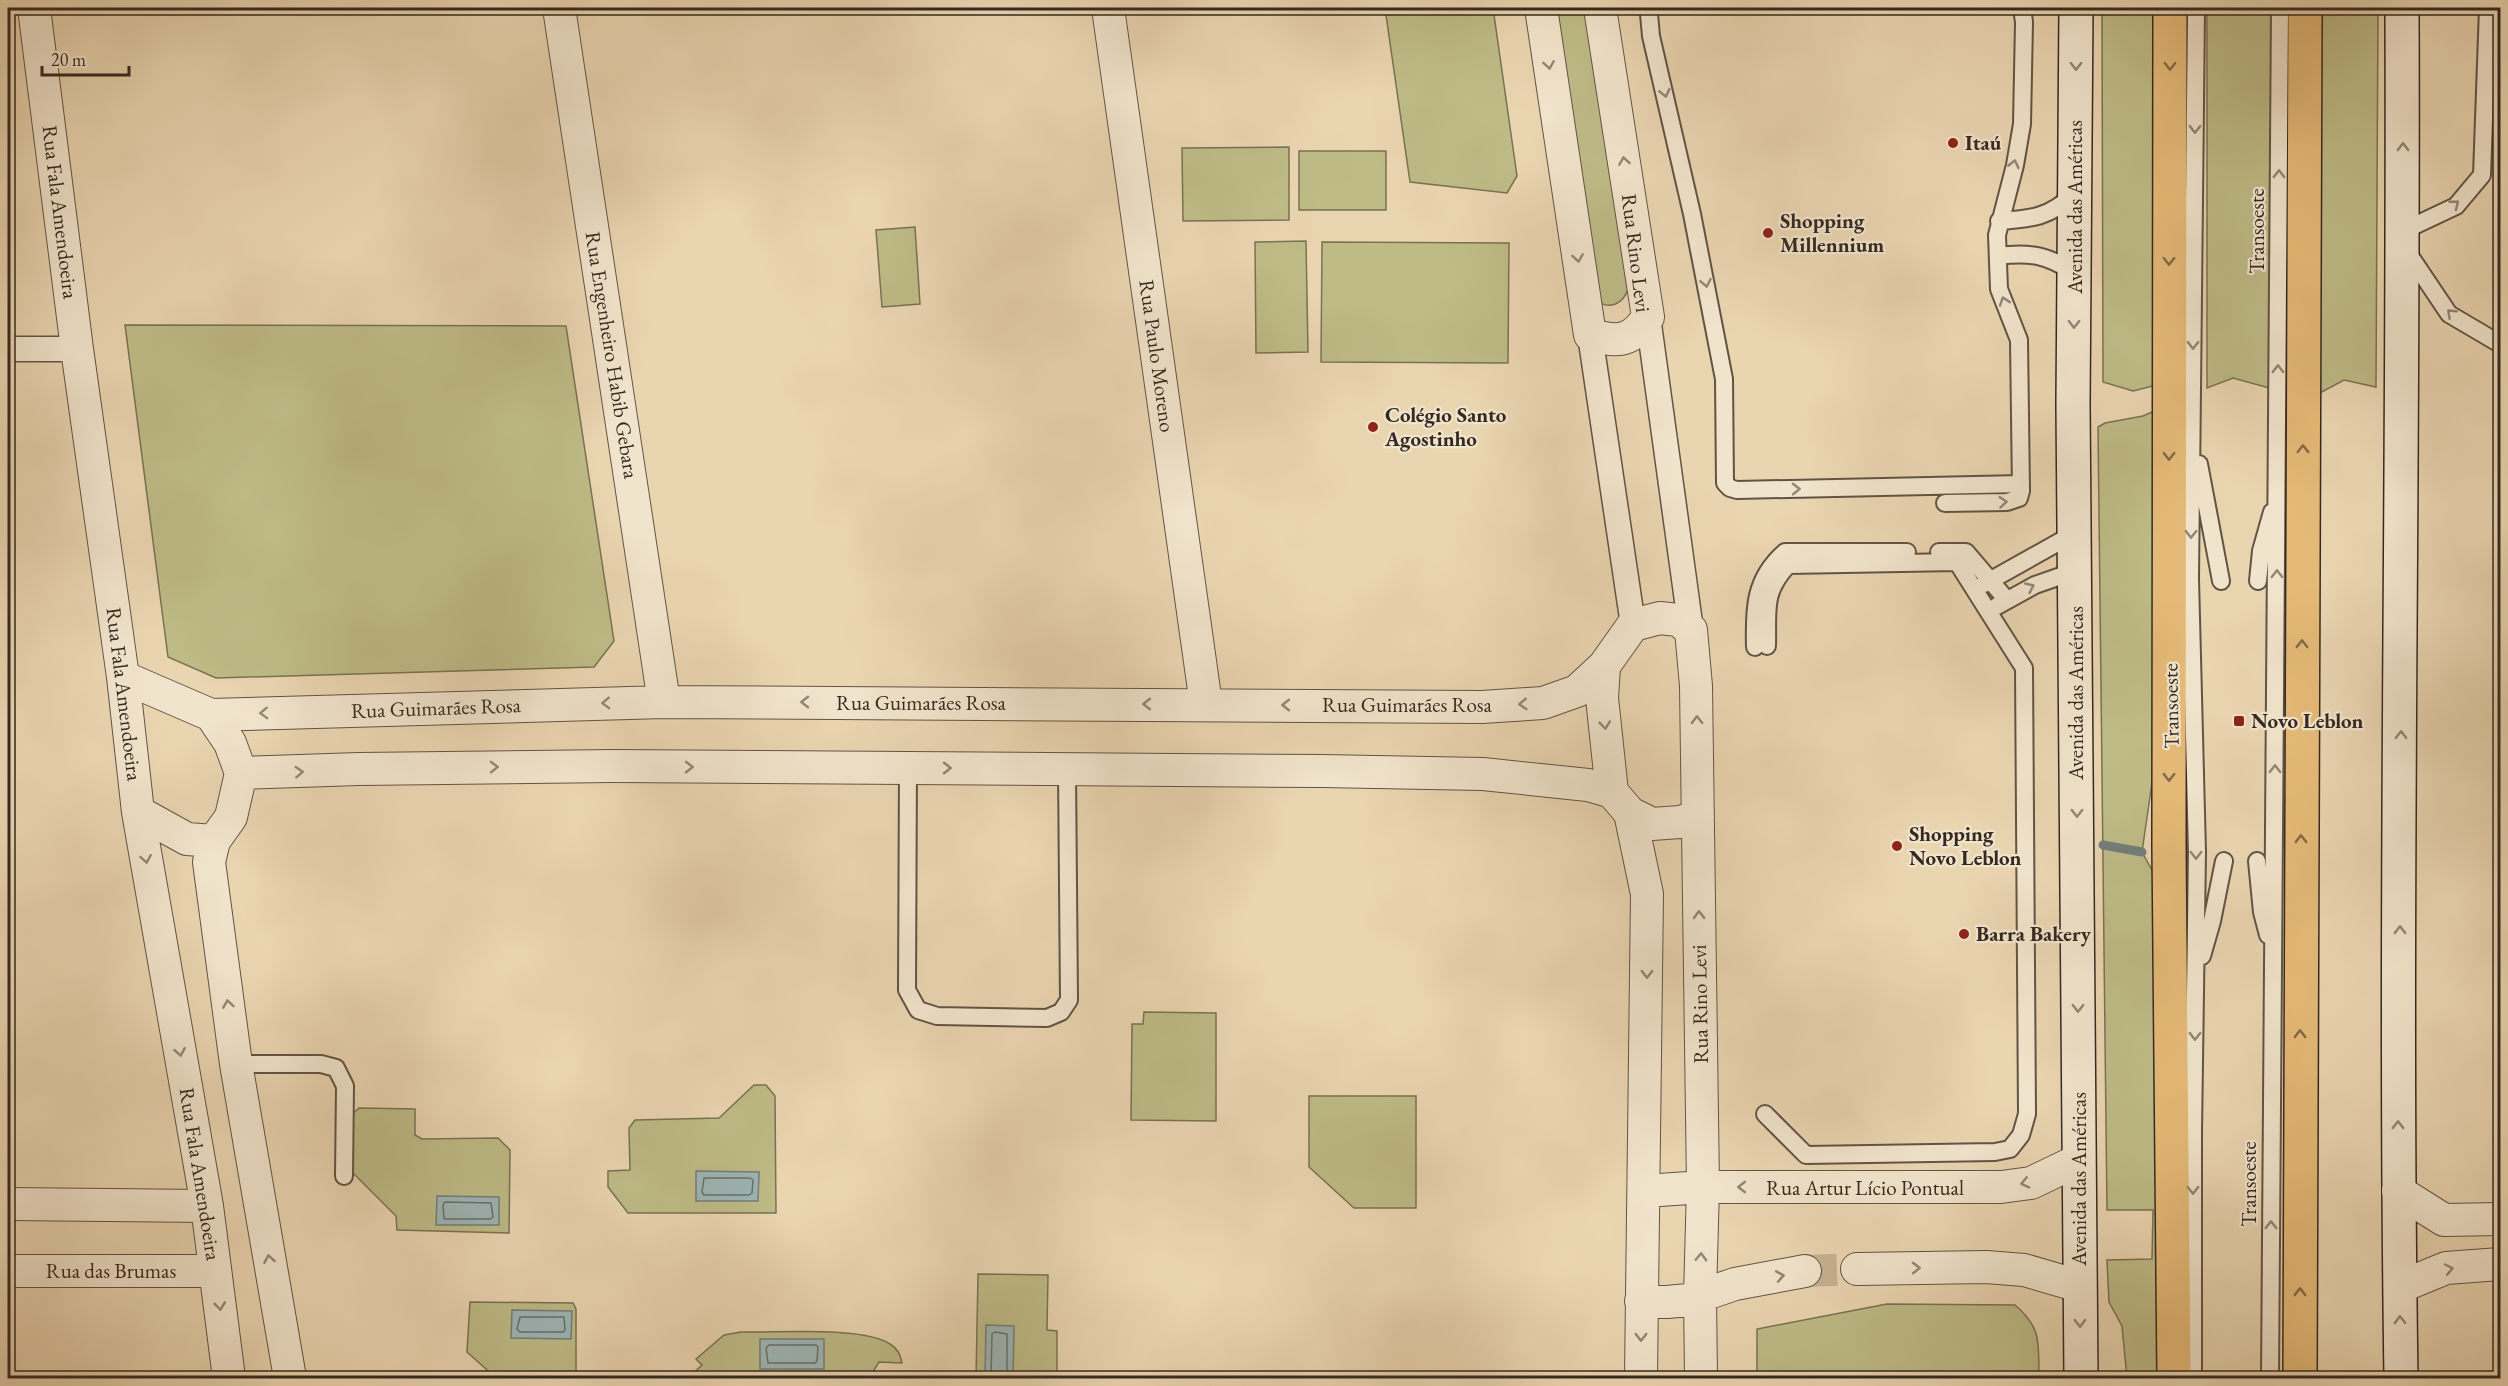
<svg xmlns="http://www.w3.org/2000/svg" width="2508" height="1386" font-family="'EB Garamond',serif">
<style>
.green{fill:#bebb87;stroke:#797254;stroke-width:1.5}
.water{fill:#9db6b7;stroke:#737e7b;stroke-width:1.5}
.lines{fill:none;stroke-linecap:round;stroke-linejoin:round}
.shore{stroke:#68706c;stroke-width:1.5}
.stream{stroke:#737e7b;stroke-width:9}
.minor-tunnel{stroke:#c6b394;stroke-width:32;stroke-dasharray:32 16;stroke-linecap:butt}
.service-casing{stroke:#625445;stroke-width:20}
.pedestrian-casing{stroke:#625445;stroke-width:27}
.minor-casing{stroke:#625445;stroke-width:34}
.secondary-casing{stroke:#342921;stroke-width:36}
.trunk-casing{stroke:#342921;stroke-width:36}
.service{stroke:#f1e4cc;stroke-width:16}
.pedestrian{stroke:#f1e4cc;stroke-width:24}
.minor{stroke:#f1e4cc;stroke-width:32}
.secondary{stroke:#f1e4cc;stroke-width:33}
.trunk{stroke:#e5ba78;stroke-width:33}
.oneway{stroke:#928676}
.oneway2{stroke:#846a48}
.poi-dot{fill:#8f2418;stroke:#f1e4cc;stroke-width:2}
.labels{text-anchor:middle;stroke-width:4.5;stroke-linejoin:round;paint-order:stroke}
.poi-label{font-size:21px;font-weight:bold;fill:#342921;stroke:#f1e4cc;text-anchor:start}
.street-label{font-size:21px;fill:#342921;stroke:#f1e4cc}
</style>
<rect width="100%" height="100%" fill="#ead5b1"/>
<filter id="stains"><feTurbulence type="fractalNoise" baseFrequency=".00333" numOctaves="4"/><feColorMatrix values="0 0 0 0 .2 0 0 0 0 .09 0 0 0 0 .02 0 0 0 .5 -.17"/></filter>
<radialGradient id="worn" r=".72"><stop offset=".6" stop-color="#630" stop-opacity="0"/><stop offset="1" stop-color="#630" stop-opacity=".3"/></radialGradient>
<path class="green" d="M1385,8H1493L1517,176L1507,193L1410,182Z
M1552,8H1586L1628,289C1623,304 1610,310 1597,301Z
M2102,8H2162L2161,384L2133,391L2103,382Z
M2207,8H2276L2273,389L2233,378L2207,388Z
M2323,8H2378L2376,387L2344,380L2318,394L2321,44Z
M1289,147V220L1183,221L1182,148Z
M1299,151H1386V210H1299Z
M915,227L920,304L882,307L876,230Z
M1306,241L1308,352L1256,353L1255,242Z
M1322,242L1509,243L1508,363L1321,362Z
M125,325L566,326L614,641L594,667L216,678L168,657Z
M2159,409L2154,769L2142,852L2158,881L2164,1378H2127L2122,1326L2109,1302L2107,1260L2152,1259L2153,1210H2107L2098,427L2105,423L2143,416Z
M1144,1012L1216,1013V1121L1131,1120L1132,1024H1143Z
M754,1085H766L775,1096L776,1213H628L608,1187V1171L630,1170L629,1128L635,1120L719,1118Z
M1309,1096H1416V1208H1354L1309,1167Z
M359,1108L415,1109V1135L422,1139L498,1138L510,1150L509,1233L397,1230L396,1216L350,1170V1116Z
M978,1274L1048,1275L1047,1330L1057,1331V1378H976Z
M470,1302L573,1303L576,1309V1378H496L467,1352Z
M1887,1304L2015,1305C2043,1329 2038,1344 2039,1378H1757V1329Z
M741,1332C776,1333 864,1326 890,1344C898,1349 900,1354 902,1363L879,1362L874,1370V1378L689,1377L702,1365L696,1359L724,1335Z"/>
<path class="water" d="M696,1171L759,1172L758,1201H696Z
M437,1196L499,1197V1225H436Z
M512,1310L572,1311L571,1339L511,1338Z
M986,1325L1014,1326L1013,1378H985Z
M760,1339H824V1369H760Z"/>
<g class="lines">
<path class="shore" d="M704,1178H750L753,1180L752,1193L749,1195H704L702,1192Z
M445,1202L491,1203L493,1217L490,1219H444L443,1205Z
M520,1317H564L565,1330L563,1332H520L517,1329Z
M769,1345H816L818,1347L817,1361L815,1363H768L766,1348Z
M991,1378L992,1334L995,1332L1007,1334V1378"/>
<path class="stream" d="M2103,845L2142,852"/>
<path class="minor-tunnel" d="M1805,1271L1857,1269"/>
<g class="service-casing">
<path id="service" d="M1652,8L1649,14L1651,36L1692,214L1724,379L1725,483L1730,488L1737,490L2021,484
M1999,221C2032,219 2050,217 2074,194
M2403,231L2456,206L2482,175L2488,8
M2406,250L2449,314L2500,344
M1998,256C2031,252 2047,255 2075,273
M2199,464L2221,581
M1945,503L2007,502L2019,498L2021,491L2019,340L1999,289L1997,235L2015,165L2022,124L2024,22L2022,8
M1939,552H1966L2006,599
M2258,581L2261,551L2272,512
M1984,584L2075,533
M1997,606L2035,585L2075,571
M1755,647C1754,609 1754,579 1785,552H1907
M908,768L907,990L918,1010L937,1016L1047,1018L1061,1012L1069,1000L1067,769
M2257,861L2262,912L2268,935
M2202,956L2212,921L2224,861
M236,1064H321L336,1068L345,1086L344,1176
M1765,1114L1806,1155L1995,1152L2010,1149L2021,1135L2027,1114L2024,668L1957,562L1788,565C1762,593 1768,610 1767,646
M2193,1378V1132L2197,852L2190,579L2196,8
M2270,1378L2280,8"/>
</g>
<g class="pedestrian-casing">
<path id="pedestrian" d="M1648,317L1691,630
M1590,335L1633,625
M8,349H77"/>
</g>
<g class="minor-casing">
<path id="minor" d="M34,8L77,349L123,677L138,812L207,1206L229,1378
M559,8L664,702
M1108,8L1206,704
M1541,8L1590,335C1618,342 1631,343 1648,317L1600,8
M1604,666L1602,698L1612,792L1630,813L1647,894L1641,1378
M123,677L211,715L664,702L1482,707L1543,703L1577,691L1604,666L1633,625L1660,618L1678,620L1691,630L1696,686L1703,1187L1700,1296L1701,1378
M211,715L230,743L241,773L231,817L214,841L209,862L236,1064L290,1378
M241,773L359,769L614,766L1322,771L1483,774L1588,785L1612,792
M138,812L187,839L214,841
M1630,813L1652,824L1680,822L1698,817
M1645,1191L1703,1187H2001L2031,1183L2079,1160
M2398,1191L2444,1220L2500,1219
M8,1204L207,1206
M1857,1269L1986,1267L2024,1270L2079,1286
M8,1271H215
M2400,1287L2446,1268L2500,1264
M1641,1301L1667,1302L1688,1300L1735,1284L1805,1271"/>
</g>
<g class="secondary-casing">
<path id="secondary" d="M2076,8L2073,404L2081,1378
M2401,1378C2394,922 2404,464 2402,8"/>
</g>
<g class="trunk-casing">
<path id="trunk" d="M2170,8L2169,847L2174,1378
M2300,1378L2305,8"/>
</g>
<use href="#service" class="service"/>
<use href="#pedestrian" class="pedestrian"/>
<use href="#minor" class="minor"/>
<use href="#secondary" class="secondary"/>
<use href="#trunk" class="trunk"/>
</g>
<defs><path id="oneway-chevron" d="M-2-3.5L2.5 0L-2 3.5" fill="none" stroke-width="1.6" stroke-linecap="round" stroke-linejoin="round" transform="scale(1.5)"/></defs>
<g class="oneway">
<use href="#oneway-chevron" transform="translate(1549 65) rotate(81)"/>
<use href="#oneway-chevron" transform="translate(2076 66) rotate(90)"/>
<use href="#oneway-chevron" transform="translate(1665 93) rotate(77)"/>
<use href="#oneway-chevron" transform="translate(2195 129) rotate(91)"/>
<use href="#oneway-chevron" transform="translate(2403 147) rotate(-90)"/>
<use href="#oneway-chevron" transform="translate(1624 161) rotate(-99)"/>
<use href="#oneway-chevron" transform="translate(2014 164) rotate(-77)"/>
<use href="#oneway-chevron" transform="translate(2279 174) rotate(-90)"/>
<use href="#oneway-chevron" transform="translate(2455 204) rotate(-38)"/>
<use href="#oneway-chevron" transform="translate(1578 258) rotate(81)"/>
<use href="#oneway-chevron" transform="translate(1706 283) rotate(79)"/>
<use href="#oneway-chevron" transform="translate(2004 301) rotate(-109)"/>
<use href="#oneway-chevron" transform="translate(2451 313) rotate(-137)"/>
<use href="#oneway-chevron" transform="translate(2074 324) rotate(91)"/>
<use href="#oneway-chevron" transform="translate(2193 345) rotate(91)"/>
<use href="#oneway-chevron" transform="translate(2278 369) rotate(-90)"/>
<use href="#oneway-chevron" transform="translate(1796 489) rotate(-1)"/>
<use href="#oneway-chevron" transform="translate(2003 502) rotate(-5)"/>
<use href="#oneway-chevron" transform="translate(2191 534) rotate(91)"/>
<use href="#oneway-chevron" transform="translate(2277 574) rotate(-90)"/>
<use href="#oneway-chevron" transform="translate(2030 587) rotate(-25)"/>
<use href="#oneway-chevron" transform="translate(805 702) rotate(-180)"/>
<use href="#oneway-chevron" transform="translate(606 703) rotate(178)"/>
<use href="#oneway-chevron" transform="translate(1147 704) rotate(-180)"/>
<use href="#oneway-chevron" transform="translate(1523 704) rotate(177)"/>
<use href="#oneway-chevron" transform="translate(1286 705) rotate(-180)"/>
<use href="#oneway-chevron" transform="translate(264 713) rotate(178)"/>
<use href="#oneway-chevron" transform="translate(1697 720) rotate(-91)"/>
<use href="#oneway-chevron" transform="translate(1605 725) rotate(84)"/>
<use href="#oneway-chevron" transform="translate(2401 735) rotate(-90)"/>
<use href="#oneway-chevron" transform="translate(494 767) rotate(-1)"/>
<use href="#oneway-chevron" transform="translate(689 767)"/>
<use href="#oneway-chevron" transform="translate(947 768)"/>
<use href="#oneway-chevron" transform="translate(2275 769) rotate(-90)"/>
<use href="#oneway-chevron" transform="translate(299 772) rotate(-3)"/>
<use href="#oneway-chevron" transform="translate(2077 813) rotate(90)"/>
<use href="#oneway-chevron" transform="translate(2196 855) rotate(90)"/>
<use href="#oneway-chevron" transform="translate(146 859) rotate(80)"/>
<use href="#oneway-chevron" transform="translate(1699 915) rotate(-91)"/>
<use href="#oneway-chevron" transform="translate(2400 930) rotate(-90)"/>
<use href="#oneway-chevron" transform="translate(1647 974) rotate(90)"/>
<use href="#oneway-chevron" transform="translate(228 1004) rotate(-98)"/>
<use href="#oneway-chevron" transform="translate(2078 1008) rotate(90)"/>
<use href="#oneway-chevron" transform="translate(2195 1036) rotate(91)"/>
<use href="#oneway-chevron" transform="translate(180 1052) rotate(80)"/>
<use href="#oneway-chevron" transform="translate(2398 1125) rotate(-90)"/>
<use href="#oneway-chevron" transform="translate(2025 1183) rotate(167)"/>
<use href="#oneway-chevron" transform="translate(1742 1187) rotate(-180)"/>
<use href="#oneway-chevron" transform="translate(2193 1190) rotate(90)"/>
<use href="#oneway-chevron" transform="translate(2271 1225) rotate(-90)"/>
<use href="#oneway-chevron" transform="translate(1701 1257) rotate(-88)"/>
<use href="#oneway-chevron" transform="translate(269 1259) rotate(-100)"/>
<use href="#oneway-chevron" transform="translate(1916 1268) rotate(-1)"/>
<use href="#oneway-chevron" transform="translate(2449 1269) rotate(-12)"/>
<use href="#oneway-chevron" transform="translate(1780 1276) rotate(-10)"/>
<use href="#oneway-chevron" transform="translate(220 1306) rotate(83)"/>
<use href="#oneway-chevron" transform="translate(2400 1320) rotate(-91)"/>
<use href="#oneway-chevron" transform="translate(2080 1323) rotate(89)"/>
<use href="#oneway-chevron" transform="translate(1641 1337) rotate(90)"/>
</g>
<g class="oneway2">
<use href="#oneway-chevron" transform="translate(2170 66) rotate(90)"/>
<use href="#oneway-chevron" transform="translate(2169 261) rotate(90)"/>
<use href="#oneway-chevron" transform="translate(2303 449) rotate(-90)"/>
<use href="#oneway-chevron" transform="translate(2169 456) rotate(90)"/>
<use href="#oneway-chevron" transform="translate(2302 644) rotate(-90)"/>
<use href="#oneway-chevron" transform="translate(2169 777) rotate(90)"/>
<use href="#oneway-chevron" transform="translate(2301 839) rotate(-90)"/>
<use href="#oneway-chevron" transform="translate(2300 1034) rotate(-90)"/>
<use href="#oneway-chevron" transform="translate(2300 1292) rotate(-90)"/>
</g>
<g class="poi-dot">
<circle cx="1953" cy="143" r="6"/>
<circle cx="1768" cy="233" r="6"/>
<circle cx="1373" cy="427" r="6"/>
<rect x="2233" y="715" width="12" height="12" rx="3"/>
<circle cx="1897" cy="846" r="6"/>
<circle cx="1964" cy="934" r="6"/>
</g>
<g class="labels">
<g class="poi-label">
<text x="1965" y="150">Itaú</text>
<text x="1780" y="228">Shopping<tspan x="1780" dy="24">Millennium</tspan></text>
<text x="1385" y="422">Colégio Santo<tspan x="1385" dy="24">Agostinho</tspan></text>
<text x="2251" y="728">Novo Leblon</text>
<text x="1909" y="841">Shopping<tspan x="1909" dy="24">Novo Leblon</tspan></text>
<text x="1976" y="941">Barra Bakery</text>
</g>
<g class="street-label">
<text transform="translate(2075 207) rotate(-90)" y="7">Avenida das Américas</text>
<text transform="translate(60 212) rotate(83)" y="7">Rua Fala Amendoeira</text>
<text transform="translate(2257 231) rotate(-90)" y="7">Transoeste</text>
<text transform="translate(1636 253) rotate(83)" y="7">Rua Rino Levi</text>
<text transform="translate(612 355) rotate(81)" y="7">Rua Engenheiro Habib Gebara</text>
<text transform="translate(1157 356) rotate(82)" y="7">Rua Paulo Moreno</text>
<text transform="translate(2076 693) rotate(-90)" y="7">Avenida das Américas</text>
<text transform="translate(124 694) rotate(83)" y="7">Rua Fala Amendoeira</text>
<text x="921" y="710">Rua Guimarães Rosa</text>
<text x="1407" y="712">Rua Guimarães Rosa</text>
<text transform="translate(2171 706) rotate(-91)" y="7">Transoeste</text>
<text transform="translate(436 708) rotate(-2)" y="7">Rua Guimarães Rosa</text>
<text transform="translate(1700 1004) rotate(-91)" y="7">Rua Rino Levi</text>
<text transform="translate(200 1174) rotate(81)" y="7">Rua Fala Amendoeira</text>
<text transform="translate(2079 1179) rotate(-90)" y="7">Avenida das Américas</text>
<text transform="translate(2249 1184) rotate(-90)" y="7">Transoeste</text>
<text x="1865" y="1195">Rua Artur Lício Pontual</text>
<text x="111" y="1278">Rua das Brumas</text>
</g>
</g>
<rect width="2508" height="1386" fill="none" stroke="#ead5b1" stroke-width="30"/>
<rect x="9" y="9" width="2490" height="1368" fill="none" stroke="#342921" stroke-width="3"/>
<rect x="15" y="15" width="2478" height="1356" fill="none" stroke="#342921" stroke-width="1.5"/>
<path d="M42 66v9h87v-9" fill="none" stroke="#342921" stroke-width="3"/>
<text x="51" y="66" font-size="18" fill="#342921" stroke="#f1e4cc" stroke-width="4.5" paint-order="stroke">20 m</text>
<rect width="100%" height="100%" filter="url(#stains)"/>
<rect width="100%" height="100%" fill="url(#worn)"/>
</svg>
